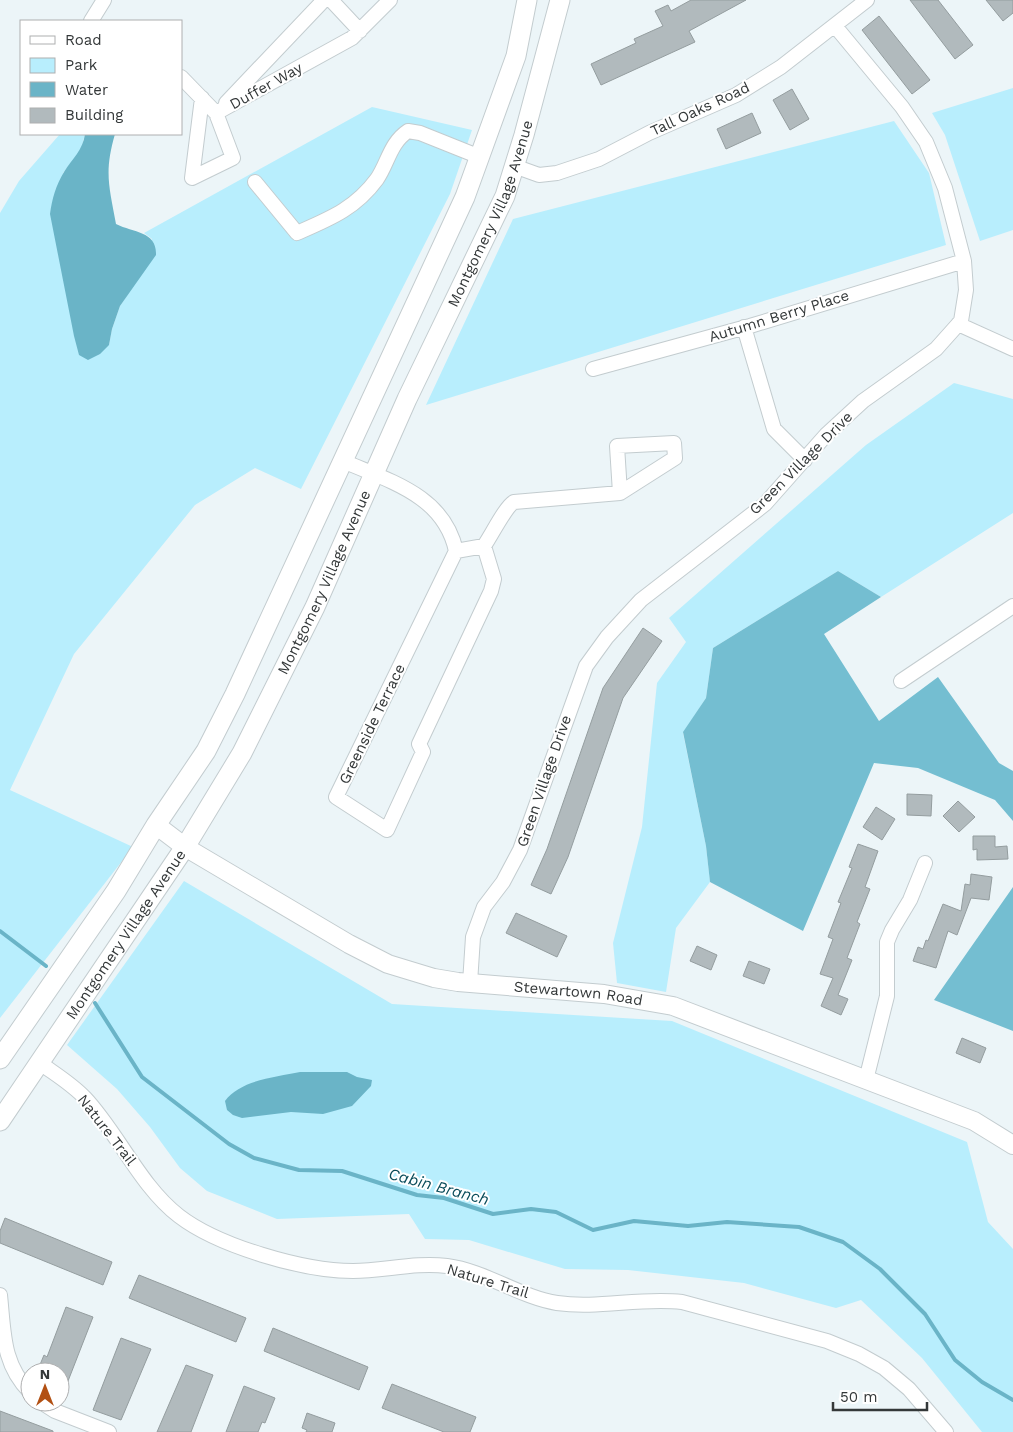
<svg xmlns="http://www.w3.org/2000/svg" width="1013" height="1432" font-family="'Work Sans',sans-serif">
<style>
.green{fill:#b8eefd}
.forest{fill:#74bed1}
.water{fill:#6ab4c7}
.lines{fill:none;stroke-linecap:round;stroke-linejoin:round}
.stream{stroke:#6ab4c7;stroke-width:4}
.building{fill:#b1babd;stroke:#949d9f}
.minor-casing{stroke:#c3cccf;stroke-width:16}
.tertiary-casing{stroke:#c3cccf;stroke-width:20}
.secondary-casing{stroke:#c3cccf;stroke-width:21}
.minor{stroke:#fff;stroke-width:14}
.tertiary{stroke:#fff;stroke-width:18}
.secondary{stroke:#fff;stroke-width:19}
.labels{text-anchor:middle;stroke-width:4;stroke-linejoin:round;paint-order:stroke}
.street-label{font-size:15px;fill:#343839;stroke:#fff}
.water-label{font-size:16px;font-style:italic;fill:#094c5a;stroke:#fff}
</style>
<rect width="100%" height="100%" fill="#ecf5f8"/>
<path class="green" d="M1013,88V230L980,241L945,135L932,113Z
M372,107L472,130L450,194L301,489L255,468L195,505L74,654L10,790L133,847L0,1018V213L19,181L60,134H85L81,150L63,173L109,345L112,329L120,306L137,280L152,239L144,233Z
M894,121L929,173L946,245L426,405L513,219Z
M954,383L1013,399V513L881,597L838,571L713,648L706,698L683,733L706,846L710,882L676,928L666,992L617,983L613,943L642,827L657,683L686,642L669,618L866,445Z
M184,881L392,1004L672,1021L967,1142L988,1222L1013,1249V1432H982L922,1358L861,1300L836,1308L744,1283L628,1270L565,1269L469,1240L425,1239L409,1214L277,1219L207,1191L180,1168L150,1127L117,1089L67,1045Z"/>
<path class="forest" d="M838,571L881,597L824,634L879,721L938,677L999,763L1013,771V821L995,800L918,768L874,763L803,931L710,882L706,846L683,732L706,698L713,648Z
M1013,887V1031L934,1000Z"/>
<path class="water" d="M85,134H115C104,172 109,186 116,224C134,233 157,231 156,255L120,306L112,329L109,345L100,354L88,360L79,355L74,336L50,214C52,199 56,185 64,172C72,159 83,150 85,134Z
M300,1072H347L357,1077L372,1080L371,1086L352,1106L323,1114L291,1112L242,1118L233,1115L227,1110L225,1101C240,1080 276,1077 300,1072Z"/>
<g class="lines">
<path class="stream" d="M0,931L46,966
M95,1003L142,1077L229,1144L254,1158L299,1170L342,1171L417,1195L444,1198L493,1214L531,1209L556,1212L593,1230L634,1221L688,1226L727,1222L799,1227L843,1242L880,1269L925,1314L955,1360L982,1382L1013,1400"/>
</g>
<path class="building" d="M691,0H746L689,31L695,42L601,85L591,64L636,43L634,39L663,26L655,11L668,5L671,11Z
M910,0H938L973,45L955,59Z
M986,0H1013V13L1003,21Z
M879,16L930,80L912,94L862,30Z
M792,89L809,119L790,130L773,100Z
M752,113L761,133L726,149L717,129Z
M643,628L662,641L623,698L568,857L551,894L531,885L547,849L603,688Z
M907,794L932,795L931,816L907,815Z
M958,801L975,817L959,832L943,816Z
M876,807L895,819L882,840L863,827Z
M973,836H995V847L1007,846L1008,859L977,860V849L973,850Z
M858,844L878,851L865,887L870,889L857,922L860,924L847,958L852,960L838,995L848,999L841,1015L821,1006L833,978L820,974L833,939L828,937L841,903L838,902L852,868L849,867Z
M971,874L992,877L989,900L971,898L957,935L948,931L936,968L913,961L918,947L923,949L926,940L928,941L943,904L961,911L965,884L970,885Z
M516,913L567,936L557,957L506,933Z
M697,946L717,955L711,970L690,961Z
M749,961L770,969L764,984L743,976Z
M962,1038L986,1048L980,1063L956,1053Z
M5,1218L112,1262L103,1285L0,1243V1231Z
M139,1275L246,1318L236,1342L129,1298Z
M66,1307L93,1317L61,1399L60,1372H37L44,1355L47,1357Z
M273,1328L368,1367L359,1390L264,1351Z
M121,1338L151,1349L121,1420L93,1410Z
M186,1365L213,1375L191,1432H157Z
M392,1384L476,1417L470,1432H444L382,1408Z
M244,1386L275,1398L265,1423L262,1422L258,1432H226Z
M0,1411L53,1431V1432H0Z
M307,1413L335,1423L332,1432H306L307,1430L302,1428Z"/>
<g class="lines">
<g class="minor-casing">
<path id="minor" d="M331,0L360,31
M91,21L104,0
M181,77L216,113L233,158L192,178L202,98
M226,103L324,0
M216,113L352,38L390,0
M514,166L539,175L557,173L599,159L649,133L736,95L781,67L867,0
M255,182L297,233C329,219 355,209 377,179C388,163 390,143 408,131L420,133L480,157
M958,324L1013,349
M744,327L774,429L805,460
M593,369L750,326L964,261
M343,461C389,481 444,495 456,551L336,797L387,830L423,752L419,744L491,591L494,579L484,546C491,536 506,506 514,502L620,493L617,446L674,443L675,458L620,493
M456,551L484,546
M901,681L1013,606
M470,983L473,937L484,907L503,882L520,850L586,666L607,637L641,600L765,504L826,435L863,401L936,349L961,321L966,290L964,261L945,188L926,142L902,107L835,26
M40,1063C55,1074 72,1084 85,1098C118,1133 140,1186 179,1216C218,1246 303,1271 353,1271C384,1271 415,1262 447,1266C485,1271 520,1297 557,1303C599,1309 640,1297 682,1302L827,1341L859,1354L884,1368L909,1389L946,1432
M866,1080L887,996V942L892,930L910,900L925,863
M0,1295C4,1332 2,1364 30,1392
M41,1402L55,1411L109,1432"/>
</g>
<g class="tertiary-casing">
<g id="tertiary">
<path id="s1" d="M156,825L185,847L349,944L388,964L434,978L458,982L604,994L673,1006L974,1121L1013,1145"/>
</g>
</g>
<g class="secondary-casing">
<g id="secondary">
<path d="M0,1059L116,891L156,825L206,751L235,694L465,197L516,56L527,0"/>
<path id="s2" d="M0,1121L185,847L242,753L315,607L407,399L505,196L524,135L560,0"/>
</g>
</g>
<use href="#minor" class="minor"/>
<use href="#tertiary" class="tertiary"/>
<use href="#secondary" class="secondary"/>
</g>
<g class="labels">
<g class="street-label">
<text transform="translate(266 86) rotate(-29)" y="5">Duffer Way</text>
<text transform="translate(700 109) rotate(-25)" y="5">Tall Oaks Road</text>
<text dy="5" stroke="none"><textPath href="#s2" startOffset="1035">Montgomery Village Avenue</textPath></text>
<text transform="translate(779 316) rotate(-17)" y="5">Autumn Berry Place</text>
<text transform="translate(801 463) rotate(-45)" y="5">Green Village Drive</text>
<text dy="5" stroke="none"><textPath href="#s2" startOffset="630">Montgomery Village Avenue</textPath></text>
<text transform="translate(372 724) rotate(-64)" y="5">Greenside Terrace</text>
<text transform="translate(544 781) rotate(-71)" y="5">Green Village Drive</text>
<text dy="5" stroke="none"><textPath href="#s2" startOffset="225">Montgomery Village Avenue</textPath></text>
<text dy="5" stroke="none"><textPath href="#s1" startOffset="464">Stewartown Road</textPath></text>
<text transform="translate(107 1130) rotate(52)" y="5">Nature Trail</text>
<text transform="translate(488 1281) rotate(17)" y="5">Nature Trail</text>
</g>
<g class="water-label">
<text transform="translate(439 1186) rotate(15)" y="6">Cabin Branch</text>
</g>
</g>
<rect x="20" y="20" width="162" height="115" fill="#ffffff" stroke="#aeafb0"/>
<rect x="30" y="36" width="25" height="8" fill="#ffffff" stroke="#aeafb0"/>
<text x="65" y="45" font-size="15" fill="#343839">Road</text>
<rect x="30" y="58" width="25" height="15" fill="#b8eefd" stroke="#aeafb0"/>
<text x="65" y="70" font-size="15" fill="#343839">Park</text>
<rect x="30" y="82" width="25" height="15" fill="#6ab4c7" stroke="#aeafb0"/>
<text x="65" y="95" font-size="15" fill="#343839">Water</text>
<rect x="30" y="108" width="25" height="15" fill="#b1babd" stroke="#aeafb0"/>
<text x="65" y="120" font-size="15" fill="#343839">Building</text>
<g transform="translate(45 1387)"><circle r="24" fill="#ffffff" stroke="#aeafb0"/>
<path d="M0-4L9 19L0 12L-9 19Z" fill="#b25013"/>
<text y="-8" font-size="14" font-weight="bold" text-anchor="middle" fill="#343839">N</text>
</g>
<path d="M833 1402v8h94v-8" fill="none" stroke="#343839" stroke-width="2.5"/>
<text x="840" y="1402" font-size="15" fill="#343839" stroke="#ffffff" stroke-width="4" paint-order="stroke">50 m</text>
</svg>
